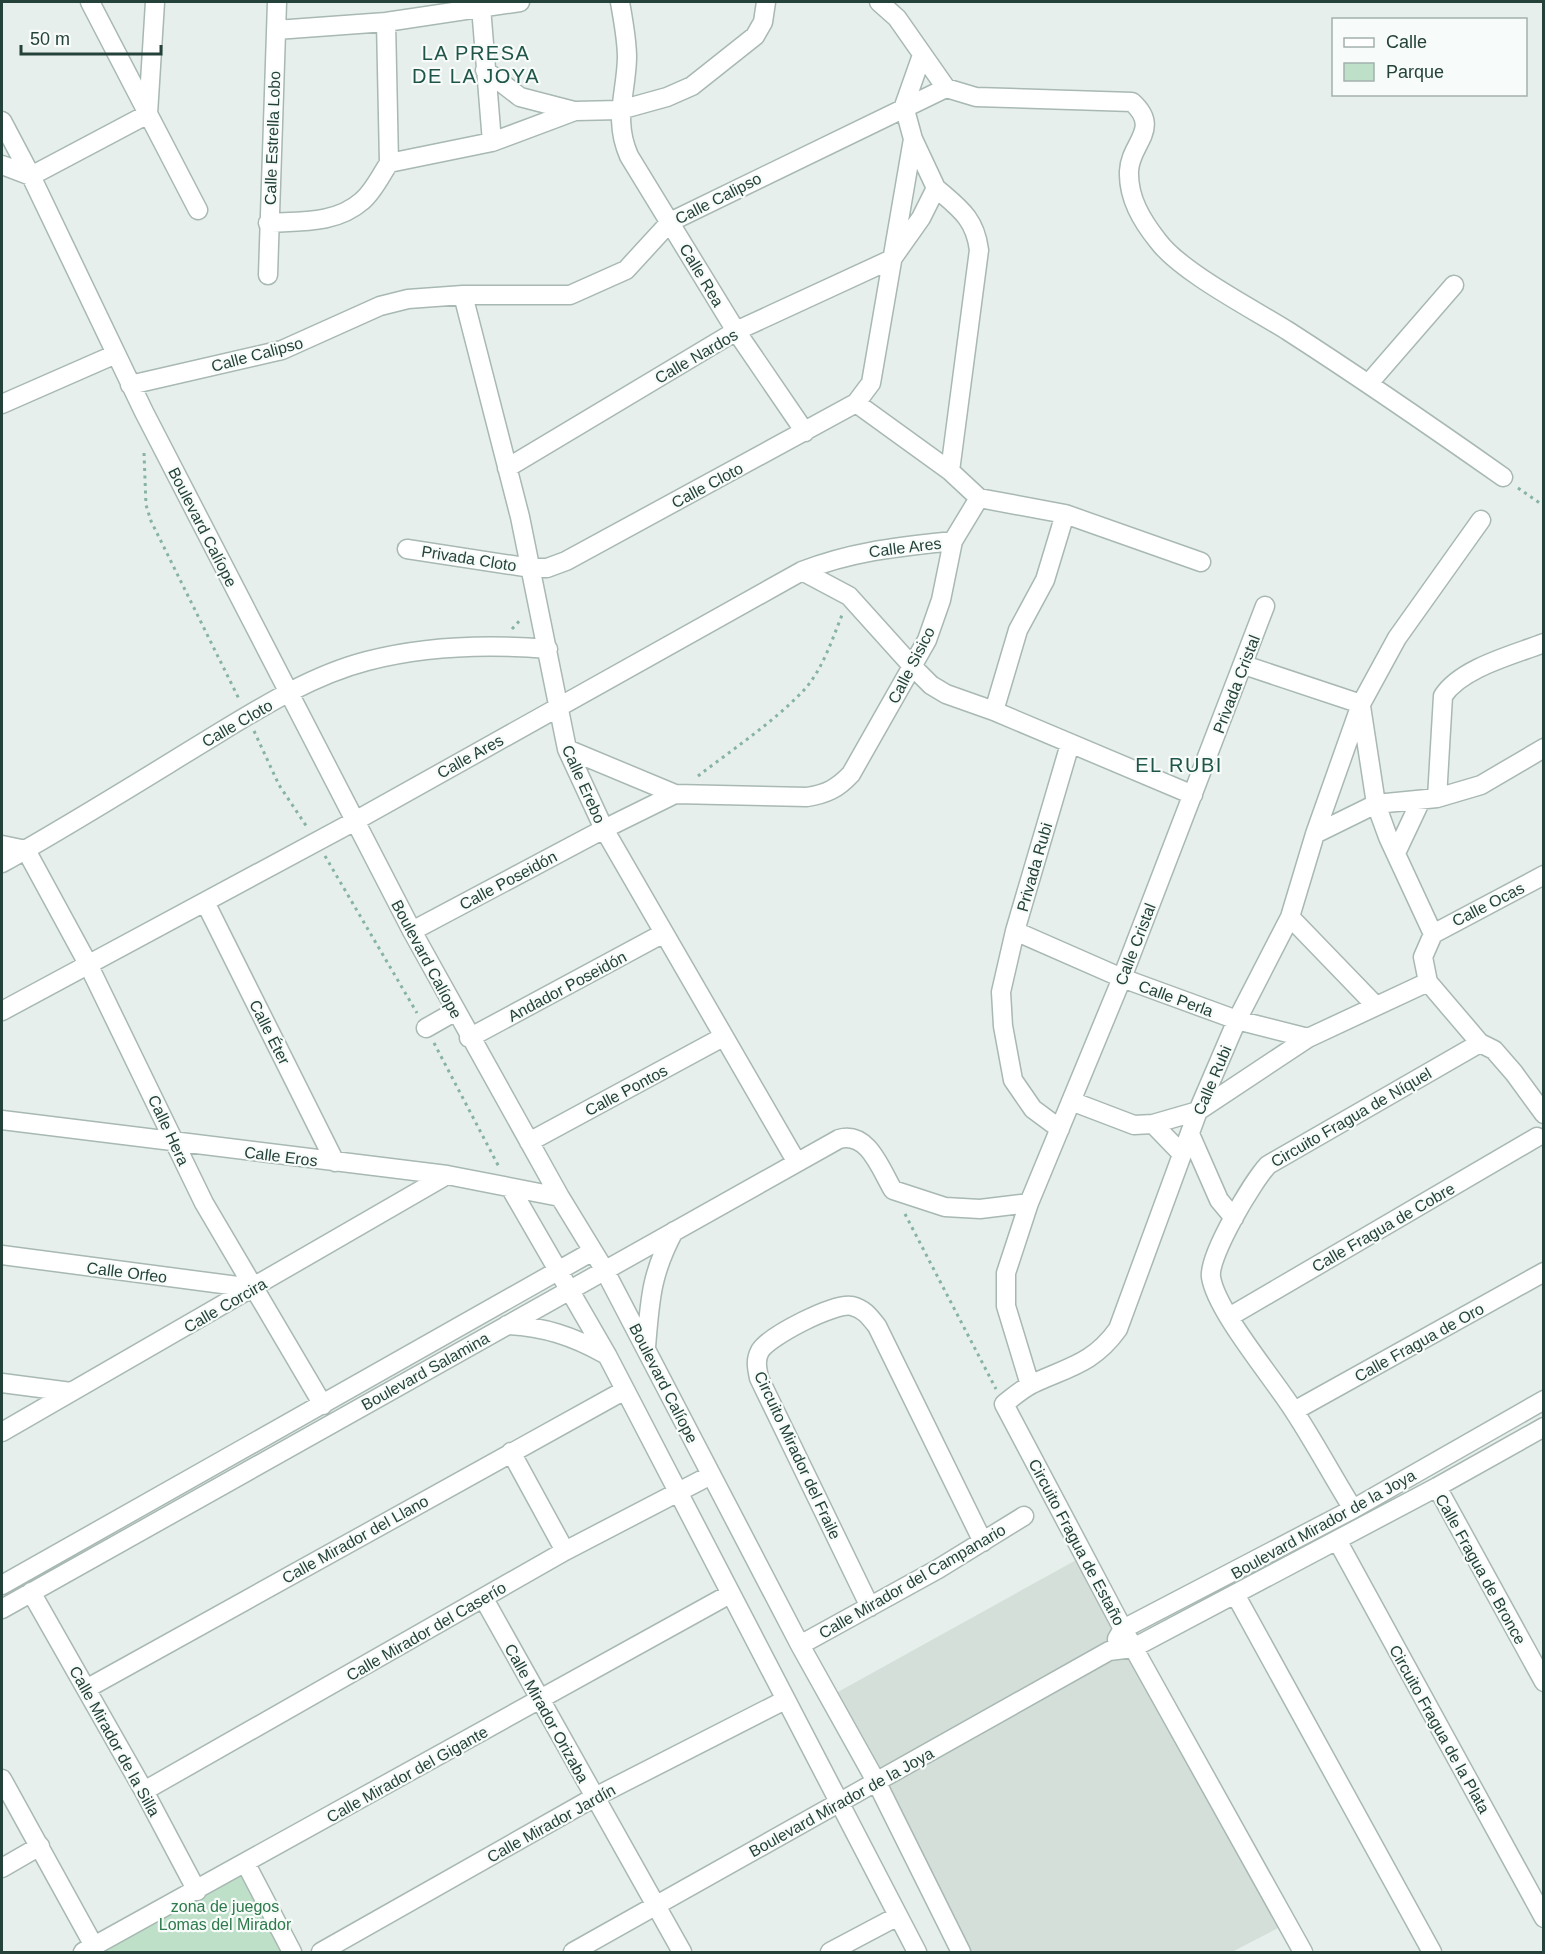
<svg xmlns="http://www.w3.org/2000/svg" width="1545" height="1954" font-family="Helvetica,sans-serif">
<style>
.built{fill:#d4dfda}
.green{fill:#bfe0c8}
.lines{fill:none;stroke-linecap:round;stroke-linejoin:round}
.minor-casing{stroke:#a8b8b2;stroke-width:21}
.path{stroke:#86b3a5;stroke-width:3;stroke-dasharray:3 4.5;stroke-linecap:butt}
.minor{stroke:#fff;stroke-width:18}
.labels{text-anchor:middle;stroke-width:4.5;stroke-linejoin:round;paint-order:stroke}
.street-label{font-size:16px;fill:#24423a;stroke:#f7fbf9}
.park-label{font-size:16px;fill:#2d7a4b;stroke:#f7fbf9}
.quarter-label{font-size:20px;letter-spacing:1.5px;fill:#1f5548;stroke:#f7fbf9}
</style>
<rect width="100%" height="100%" fill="#e6efeb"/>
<path class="built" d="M1078,1559L1280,1927L1232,1952H959L827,1698Z"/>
<path class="green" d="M240,1864L289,1952H81Z"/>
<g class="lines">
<g class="minor-casing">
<path id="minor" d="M90,2L198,210
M620,2C623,20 627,39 627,58C626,95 613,119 629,156L736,331L805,432
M879,2L897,18L946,88
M481,7L492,142
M386,22L389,163
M276,30L386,22L520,2
M485,70L520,97L574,111
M2,121L31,176L144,412L412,931L560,1197L604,1269L800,1645L877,1783L961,1952
M2,165L31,176L148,114L155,2
M268,223C300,221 336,224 362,201C373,192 381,175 389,163L492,142L575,111L620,110L667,97L692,86L755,36L763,22L766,2
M268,275L277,2
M463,295L520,517L567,749L604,829L796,1161
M1369,383L1454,285
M130,385L282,350L380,306L408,299L463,295H570L626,270L670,222L946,88L976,97L1132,102C1162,129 1130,143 1129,171C1128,198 1142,221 1158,241C1181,272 1253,309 1288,331C1361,378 1432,427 1503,477
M856,403L950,471
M2,404L116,354
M507,468L736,331L892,259L921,218L936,188L913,139
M979,498L1065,514L1201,562
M407,549L531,568H547L566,561L856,403L871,383L913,139L904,106L922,55
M802,571L849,596L913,667L931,685L946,694L994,711L1193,795
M1244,665L1361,704
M1361,706L1376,804L1388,837L1433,934L1423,957L1428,982L1480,1043L1494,1050L1514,1073L1544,1114
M994,711L1018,630L1045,580L1065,514
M567,749L675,794L807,797C826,794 837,789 851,774L927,640L941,600L953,541L979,498L950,471L979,250C975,218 959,208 936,188
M1437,798L1443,696C1461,668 1513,655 1544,643
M1315,834L1376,804L1437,798L1481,785L1544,748
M2,845L26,850L88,964L204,1203L323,1405
M1396,853L1421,800
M2,863C70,825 137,783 204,742C255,711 309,676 367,661C425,646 488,644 548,649
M205,902L335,1162
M1290,917L1376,1006
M412,931L604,829L675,794
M1015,931L1122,978L1237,1020L1308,1038
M1433,934L1544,875
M2,1011L355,821L802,571C853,551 898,547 953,541
M426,1028L456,1011
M469,1038L664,933
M1071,1101L1134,1125L1153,1124L1198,1111L1308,1038L1428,982
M2,1120L447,1175L560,1197
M1153,1124L1182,1154
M1060,1129L1033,1109L1013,1080L1003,1026L1001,992L1015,931L1070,744
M1190,1134L1219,1200L1234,1218
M529,1142L723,1037
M511,1189L607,1355L917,1952
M2,1255L253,1288
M1229,1317L1537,1137
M507,1325C545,1327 572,1336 605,1354
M646,1347C650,1299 651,1274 674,1231
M2,1383L71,1392
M1030,1385L1006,1306V1273L1029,1203L1122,978L1265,606
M1294,1411L1544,1272
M2,1432L447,1175
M511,1452L565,1551
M1437,1487L1544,1682
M1353,1509C1333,1477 1315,1443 1294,1411C1274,1379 1216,1311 1211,1277C1208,1256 1253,1181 1268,1165L1480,1043
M1337,1540L1544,1918
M2,1585L593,1251
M31,1592L144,1791L197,1891
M1235,1594L1432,1952
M484,1599L682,1952
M870,1607L759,1378C757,1368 755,1360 760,1351C769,1336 835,1302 852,1306C864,1309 869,1316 877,1326L983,1542
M2,1609L839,1139C868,1131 880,1168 893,1190L945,1207L980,1209L1029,1203
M1117,1639L1123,1629L1353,1509L1544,1400
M800,1645L938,1569L1024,1516
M86,1689L625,1390
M2,1779L94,1946
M144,1791L565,1551L711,1475
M246,1864L292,1952
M2,1868L40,1846
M83,1952L730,1594
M321,1952L593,1798L785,1700
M573,1952L1109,1651L1133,1648L1437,1487L1544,1427
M830,1952L898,1916
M1303,1952L1123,1629L1004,1404C1013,1397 1022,1389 1032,1384C1068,1367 1093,1364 1118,1329L1198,1111L1237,1020L1290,917L1315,834L1361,704L1397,638L1481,520"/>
</g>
<path class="path" d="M144,453L146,505L151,521L240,701
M1518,488L1544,506
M512,629L522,618
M254,731L279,785L307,827
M698,776C733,749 774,722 805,689C823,668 832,640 842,615
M325,856L417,1013
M434,1043L499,1167
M905,1214L996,1389"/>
<use href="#minor" class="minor"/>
</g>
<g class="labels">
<g class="street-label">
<text transform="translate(272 138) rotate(-88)" y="6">Calle Estrella Lobo</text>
<text transform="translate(718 198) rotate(-27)" y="6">Calle Calipso</text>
<text transform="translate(702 275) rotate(59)" y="6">Calle Rea</text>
<text transform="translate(257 354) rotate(-15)" y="6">Calle Calipso</text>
<text transform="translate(696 356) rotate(-30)" y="6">Calle Nardos</text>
<text transform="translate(707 485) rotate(-28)" y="6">Calle Cloto</text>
<text transform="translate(203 527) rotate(63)" y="6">Boulevard Calíope</text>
<text transform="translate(905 547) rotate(-7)" y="6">Calle Ares</text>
<text transform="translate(469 558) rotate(9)" y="6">Privada Cloto</text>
<text transform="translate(911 665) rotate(-63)" y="6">Calle Sisico</text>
<text transform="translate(1236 684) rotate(-69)" y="6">Privada Cristal</text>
<text transform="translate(237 723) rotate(-30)" y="6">Calle Cloto</text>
<text transform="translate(470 756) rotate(-29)" y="6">Calle Ares</text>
<text transform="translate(584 784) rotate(66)" y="6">Calle Erebo</text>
<text transform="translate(1034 867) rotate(-74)" y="6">Privada Rubi</text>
<text transform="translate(508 880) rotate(-28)" y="6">Calle Poseidón</text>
<text transform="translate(1488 904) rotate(-27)" y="6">Calle Ocas</text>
<text transform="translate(1135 944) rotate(-69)" y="6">Calle Cristal</text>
<text transform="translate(427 959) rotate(62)" y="6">Boulevard Calíope</text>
<text transform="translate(567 986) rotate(-28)" y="6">Andador Poseidón</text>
<text transform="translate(1176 998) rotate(20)" y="6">Calle Perla</text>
<text transform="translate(270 1032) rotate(63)" y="6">Calle Éter</text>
<text transform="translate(1212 1080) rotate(-67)" y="6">Calle Rubi</text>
<text transform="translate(626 1090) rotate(-28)" y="6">Calle Pontos</text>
<text transform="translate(1351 1117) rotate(-30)" y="6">Circuito Fragua de Níquel</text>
<text transform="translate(169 1130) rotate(65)" y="6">Calle Hera</text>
<text transform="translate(281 1156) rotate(7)" y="6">Calle Eros</text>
<text transform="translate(1383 1227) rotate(-30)" y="6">Calle Fragua de Cobre</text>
<text transform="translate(127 1272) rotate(7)" y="6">Calle Orfeo</text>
<text transform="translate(225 1305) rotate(-30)" y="6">Calle Corcira</text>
<text transform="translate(1419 1342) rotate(-29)" y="6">Calle Fragua de Oro</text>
<text transform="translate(425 1371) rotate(-29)" y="6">Boulevard Salamina</text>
<text transform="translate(664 1383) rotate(63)" y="6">Boulevard Calíope</text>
<text transform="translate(798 1455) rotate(65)" y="6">Circuito Mirador del Fraile</text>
<text transform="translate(1323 1524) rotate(-29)" y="6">Boulevard Mirador de la Joya</text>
<text transform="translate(355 1539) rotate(-29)" y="6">Calle Mirador del Llano</text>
<text transform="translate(1077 1542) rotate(62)" y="6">Circuito Fragua de Estaño</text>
<text transform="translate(1481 1569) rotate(61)" y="6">Calle Fragua de Bronce</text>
<text transform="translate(912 1581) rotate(-30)" y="6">Calle Mirador del Campanario</text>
<text transform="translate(426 1631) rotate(-30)" y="6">Calle Mirador del Caserío</text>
<text transform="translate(547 1713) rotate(61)" y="6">Calle Mirador Orizaba</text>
<text transform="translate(1440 1729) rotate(61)" y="6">Circuito Fragua de la Plata</text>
<text transform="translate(115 1741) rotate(61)" y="6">Calle Mirador de la Silla</text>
<text transform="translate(407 1774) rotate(-29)" y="6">Calle Mirador del Gigante</text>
<text transform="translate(841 1802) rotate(-29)" y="6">Boulevard Mirador de la Joya</text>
<text transform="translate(551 1823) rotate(-29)" y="6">Calle Mirador Jardín</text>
</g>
<g class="park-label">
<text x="225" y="1912">zona de juegos<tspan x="225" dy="18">Lomas del Mirador</tspan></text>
</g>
<g class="quarter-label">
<text x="476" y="60">LA PRESA<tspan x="476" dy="23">DE LA JOYA</tspan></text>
<text x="1179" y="772">EL RUBI</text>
</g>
</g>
<rect width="1545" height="1954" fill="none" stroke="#24423a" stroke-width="6"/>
<rect x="1332" y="18" width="195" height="78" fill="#f7fbf9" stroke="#a3b1ad" stroke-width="1.5"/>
<rect x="1344" y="38" width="30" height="9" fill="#ffffff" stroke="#a3b1ad" stroke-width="1.5"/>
<text x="1386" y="48" font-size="18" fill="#24423a">Calle</text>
<rect x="1344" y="63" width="30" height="18" fill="#bfe0c8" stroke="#a3b1ad" stroke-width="1.5"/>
<text x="1386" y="78" font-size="18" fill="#24423a">Parque</text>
<path d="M21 45v9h140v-9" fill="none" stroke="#24423a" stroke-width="3"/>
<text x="30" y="45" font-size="18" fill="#24423a" stroke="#f7fbf9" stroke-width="4.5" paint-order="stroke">50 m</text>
</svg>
